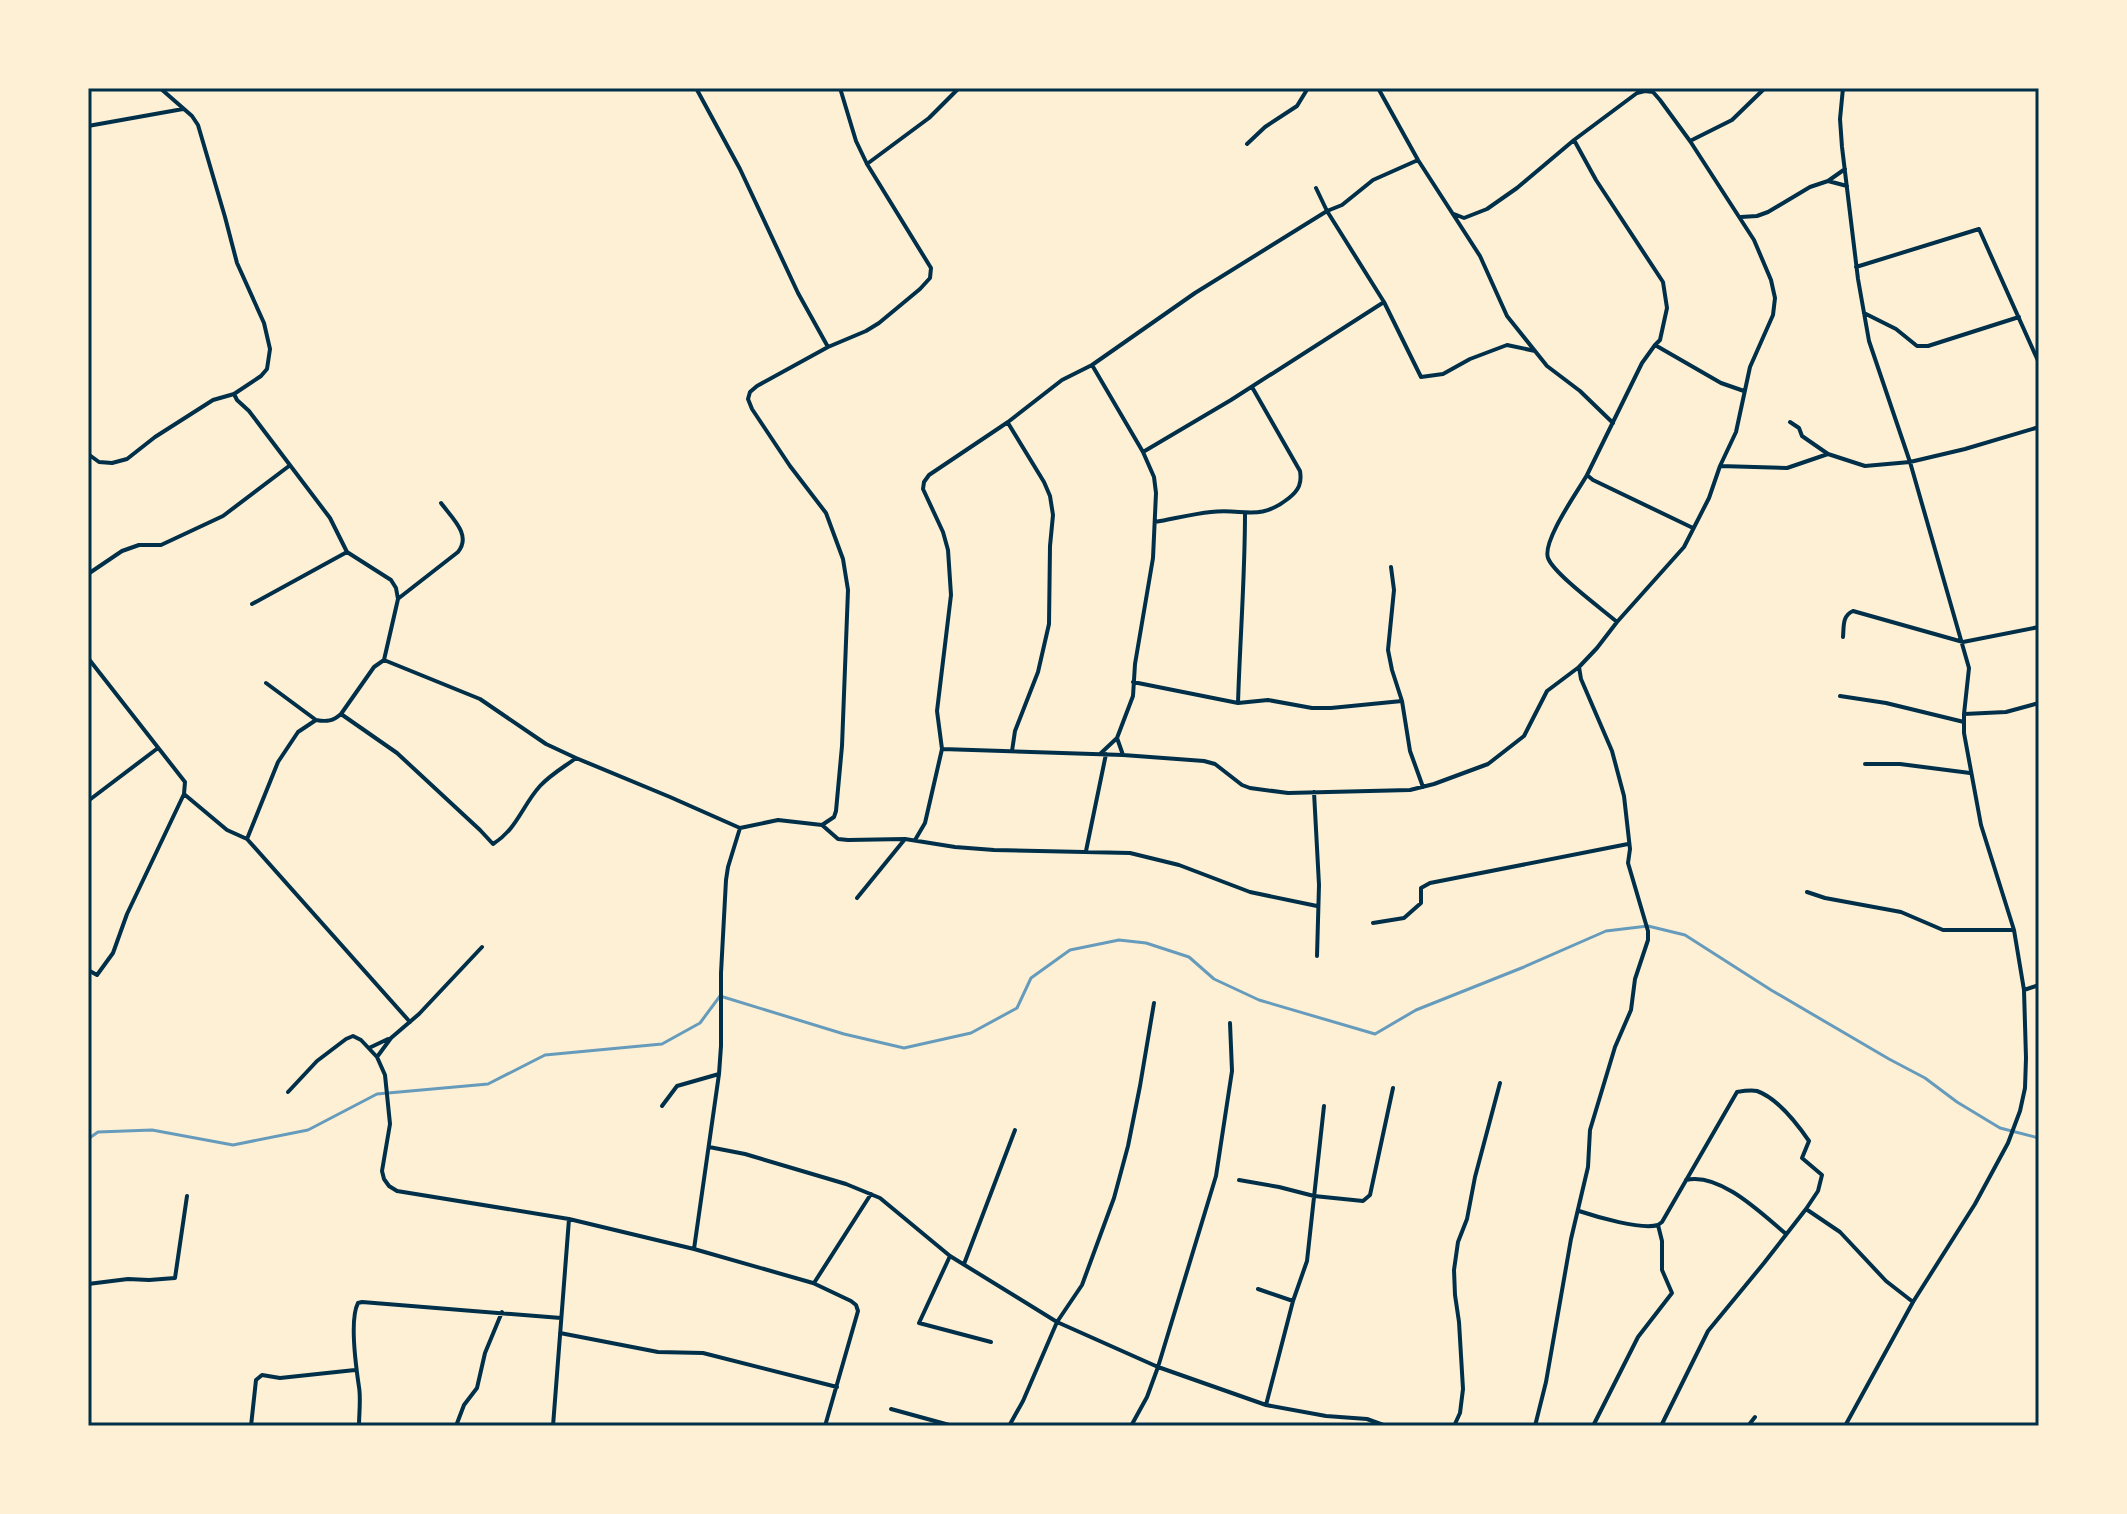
<svg xmlns="http://www.w3.org/2000/svg" width="2127" height="1514" font-family="Literata,serif">
<style>
.lines{fill:none;stroke-linecap:round;stroke-linejoin:round}
.stream{stroke:#669bbc;stroke-width:3}
.minor{stroke:#003049;stroke-width:4}
.neatline{fill:none;stroke:#003049;stroke-width:3}
</style>
<rect width="100%" height="100%" fill="#fdf0d5"/>
<g class="lines">
<path class="stream" d="M88,1139L98,1132L152,1130L233,1145L308,1130L377,1094L488,1084L545,1055L662,1044L700,1023L720,996L844,1034L904,1048L971,1033L1017,1008L1031,978L1070,950L1119,940L1146,943L1189,957L1214,979L1259,1000L1375,1034L1416,1010L1524,967L1606,931L1648,926L1685,935L1771,990L1889,1059L1925,1078L1957,1102L2000,1128L2039,1138"/>
<path class="minor" d="M160,88L192,116L198,125L225,217L237,263L264,323L270,349L267,369L261,376L234,394
M696,88L740,169L798,293L828,347
M1378,88L1418,160L1480,256L1507,316L1547,366L1580,391L1613,423
M1843,88L1840,119L1842,147L1858,279L1869,341L1910,462L1969,668L1964,714V733L1981,825L2014,930L2024,990L2026,1058L2025,1088L2020,1111L2008,1143L1975,1204L1913,1302L1845,1426
M88,126L183,109
M1574,140L1596,180L1663,282L1667,308L1660,340L1655,345
M1690,141L1732,120L1765,88
M1247,144L1265,127L1297,106L1308,88
M867,164L929,118L959,88
M1828,181L1847,186
M1454,214L1464,218L1487,209L1517,188L1574,140L1637,93L1645,91L1653,92
M1741,217L1757,216L1768,212L1810,187L1828,181L1845,169
M1856,267L1979,229L2039,363
M1384,302L1421,377L1443,374L1470,359L1507,345L1535,351
M1864,313L1896,329L1917,346H1928L2019,317
M1092,365L1143,452L1154,477L1156,493L1153,558L1135,664L1133,696L1117,738L1100,754
M1790,422L1799,428L1802,436L1828,454L1865,466L1910,462L1965,449L2039,427
M1008,423L1044,482L1050,496L1053,515L1050,546L1049,624L1038,672L1015,731L1012,751
M1143,452L1231,400L1384,302L1327,211L1316,188
M88,454L99,462L112,463L127,459L155,437L213,400L234,394L237,400L249,411L330,518L347,552L391,580L396,588L398,599L384,660L480,699L546,744L576,758L670,797L740,828L778,820L822,825L834,817L836,811L842,746L848,590L843,559L826,513L790,466L752,409L748,399L750,392L757,386L828,347L866,331L879,323L920,289L930,278L931,268L867,164L856,141L840,88
M1720,466L1787,468L1828,454
M1587,475C1578,491 1542,541 1548,558C1554,574 1602,609 1617,622
M1155,522C1173,519 1192,514 1211,512C1244,508 1259,522 1289,498C1299,490 1302,483 1300,471L1252,387
M1693,528L1593,480L1587,475L1642,363L1655,345L1721,383L1744,391
M1391,567L1394,590L1388,650L1392,670L1402,701L1410,751L1423,787
M88,574L122,551L139,545H161L223,516L289,466
M399,598L458,552C472,535 452,518 441,503
M252,604L347,552
M1843,637C1844,626 1842,616 1853,611L1963,642L2039,627
M88,658L185,782L184,794L227,830L247,839L410,1022
M1133,682L1238,703L1268,700L1312,708H1331L1402,701
M266,683L316,720C327,722 333,721 341,714L374,667L384,660
M1840,696L1886,703L1964,722
M1238,703C1240,639 1245,577 1245,513
M341,714L397,753L480,830L493,844C517,829 522,806 540,786C550,775 564,767 576,758
M1964,714L2006,712L2039,703
M1117,738L1123,755
M942,749L1123,755L1204,761L1215,764L1242,785L1250,788L1288,793L1410,790L1434,784L1488,764L1524,736L1547,691L1579,667L1597,648L1617,622L1684,547L1709,498L1720,466L1736,432L1750,367L1773,315L1775,298L1771,280L1754,240L1690,141L1660,100L1653,92L1652,88
M1865,764H1900L1970,773
M1314,792L1319,885L1317,956
M88,801L158,748
M822,825L838,839L848,840L905,839L955,847L994,850L1130,853L1179,865L1250,892L1317,906
M247,839L278,762L298,732L316,720
M915,840L925,823L942,749L937,711L951,595L948,550L943,532L923,489L924,482L929,475L1008,422L1062,380L1092,365L1195,293L1327,211L1342,205L1373,180L1418,160
M1086,851L1106,754
M1807,892L1825,898L1901,912L1943,930H2014
M857,898L905,839
M1373,923L1404,918L1421,903V888L1430,883L1628,844
M88,970L97,975L113,953L127,914L184,794
M2024,990L2039,985
M1154,1003L1140,1086L1128,1146L1114,1198L1082,1285L1057,1322L1158,1367L1266,1405L1326,1416L1367,1419L1386,1426
M369,1048L388,1039
M377,1057L391,1038L419,1014L482,947
M288,1092L317,1061L346,1039L353,1036L361,1040L377,1057L385,1075L390,1124L382,1171L384,1179L389,1186L397,1191L569,1219L694,1249L813,1283L851,1301L856,1305L858,1311L825,1426
M662,1106L677,1086L719,1074
M709,1147L745,1154L846,1184L880,1198L950,1256L1057,1322L1023,1401L1009,1426
M1239,1180L1279,1187L1314,1196L1363,1201L1370,1195L1393,1088
M1686,1180C1720,1172 1762,1214 1786,1234
M1806,1209L1840,1232L1886,1281L1913,1302
M1579,1211C1597,1217 1641,1230 1658,1225L1662,1222L1737,1092C1743,1091 1752,1090 1757,1091C1777,1098 1798,1125 1809,1141L1802,1158L1822,1175L1818,1191L1806,1209L1764,1263L1708,1331L1661,1426
M694,1249L719,1074L721,1046V973L726,880L728,867L740,828
M950,1256L919,1323L991,1342
M964,1264L1015,1130
M814,1283L871,1194
M88,1284L128,1279L149,1280L175,1278L187,1196
M1258,1289L1293,1301
M560,1333L658,1352L703,1353L837,1387
M1266,1405L1293,1301L1307,1261L1324,1106
M891,1409L953,1426
M88,1426H90
M251,1426L256,1380L262,1375L280,1378L355,1370
M359,1426C359,1413 361,1399 359,1387C356,1367 349,1320 358,1303L362,1302L561,1318
M456,1426L464,1405L477,1388L485,1353L502,1312
M553,1426L569,1219
M1131,1426L1147,1397L1158,1367L1216,1176L1232,1071L1230,1023
M1454,1426L1460,1413L1463,1389L1459,1322L1455,1295L1454,1270L1458,1242L1467,1219L1475,1177L1500,1083
M1535,1426L1546,1382L1571,1239L1588,1167L1590,1130L1615,1047L1631,1010L1635,979L1648,940V931L1628,863L1630,849L1624,796L1612,751L1581,679L1579,667
M1593,1426L1638,1337L1672,1293L1662,1270V1241L1658,1225
M1748,1426L1755,1417"/>
</g>
<rect width="2127" height="1514" fill="none" stroke="#fdf0d5" stroke-width="180"/>
<rect x="90" y="90" width="1947" height="1334" class="neatline"/>
</svg>
